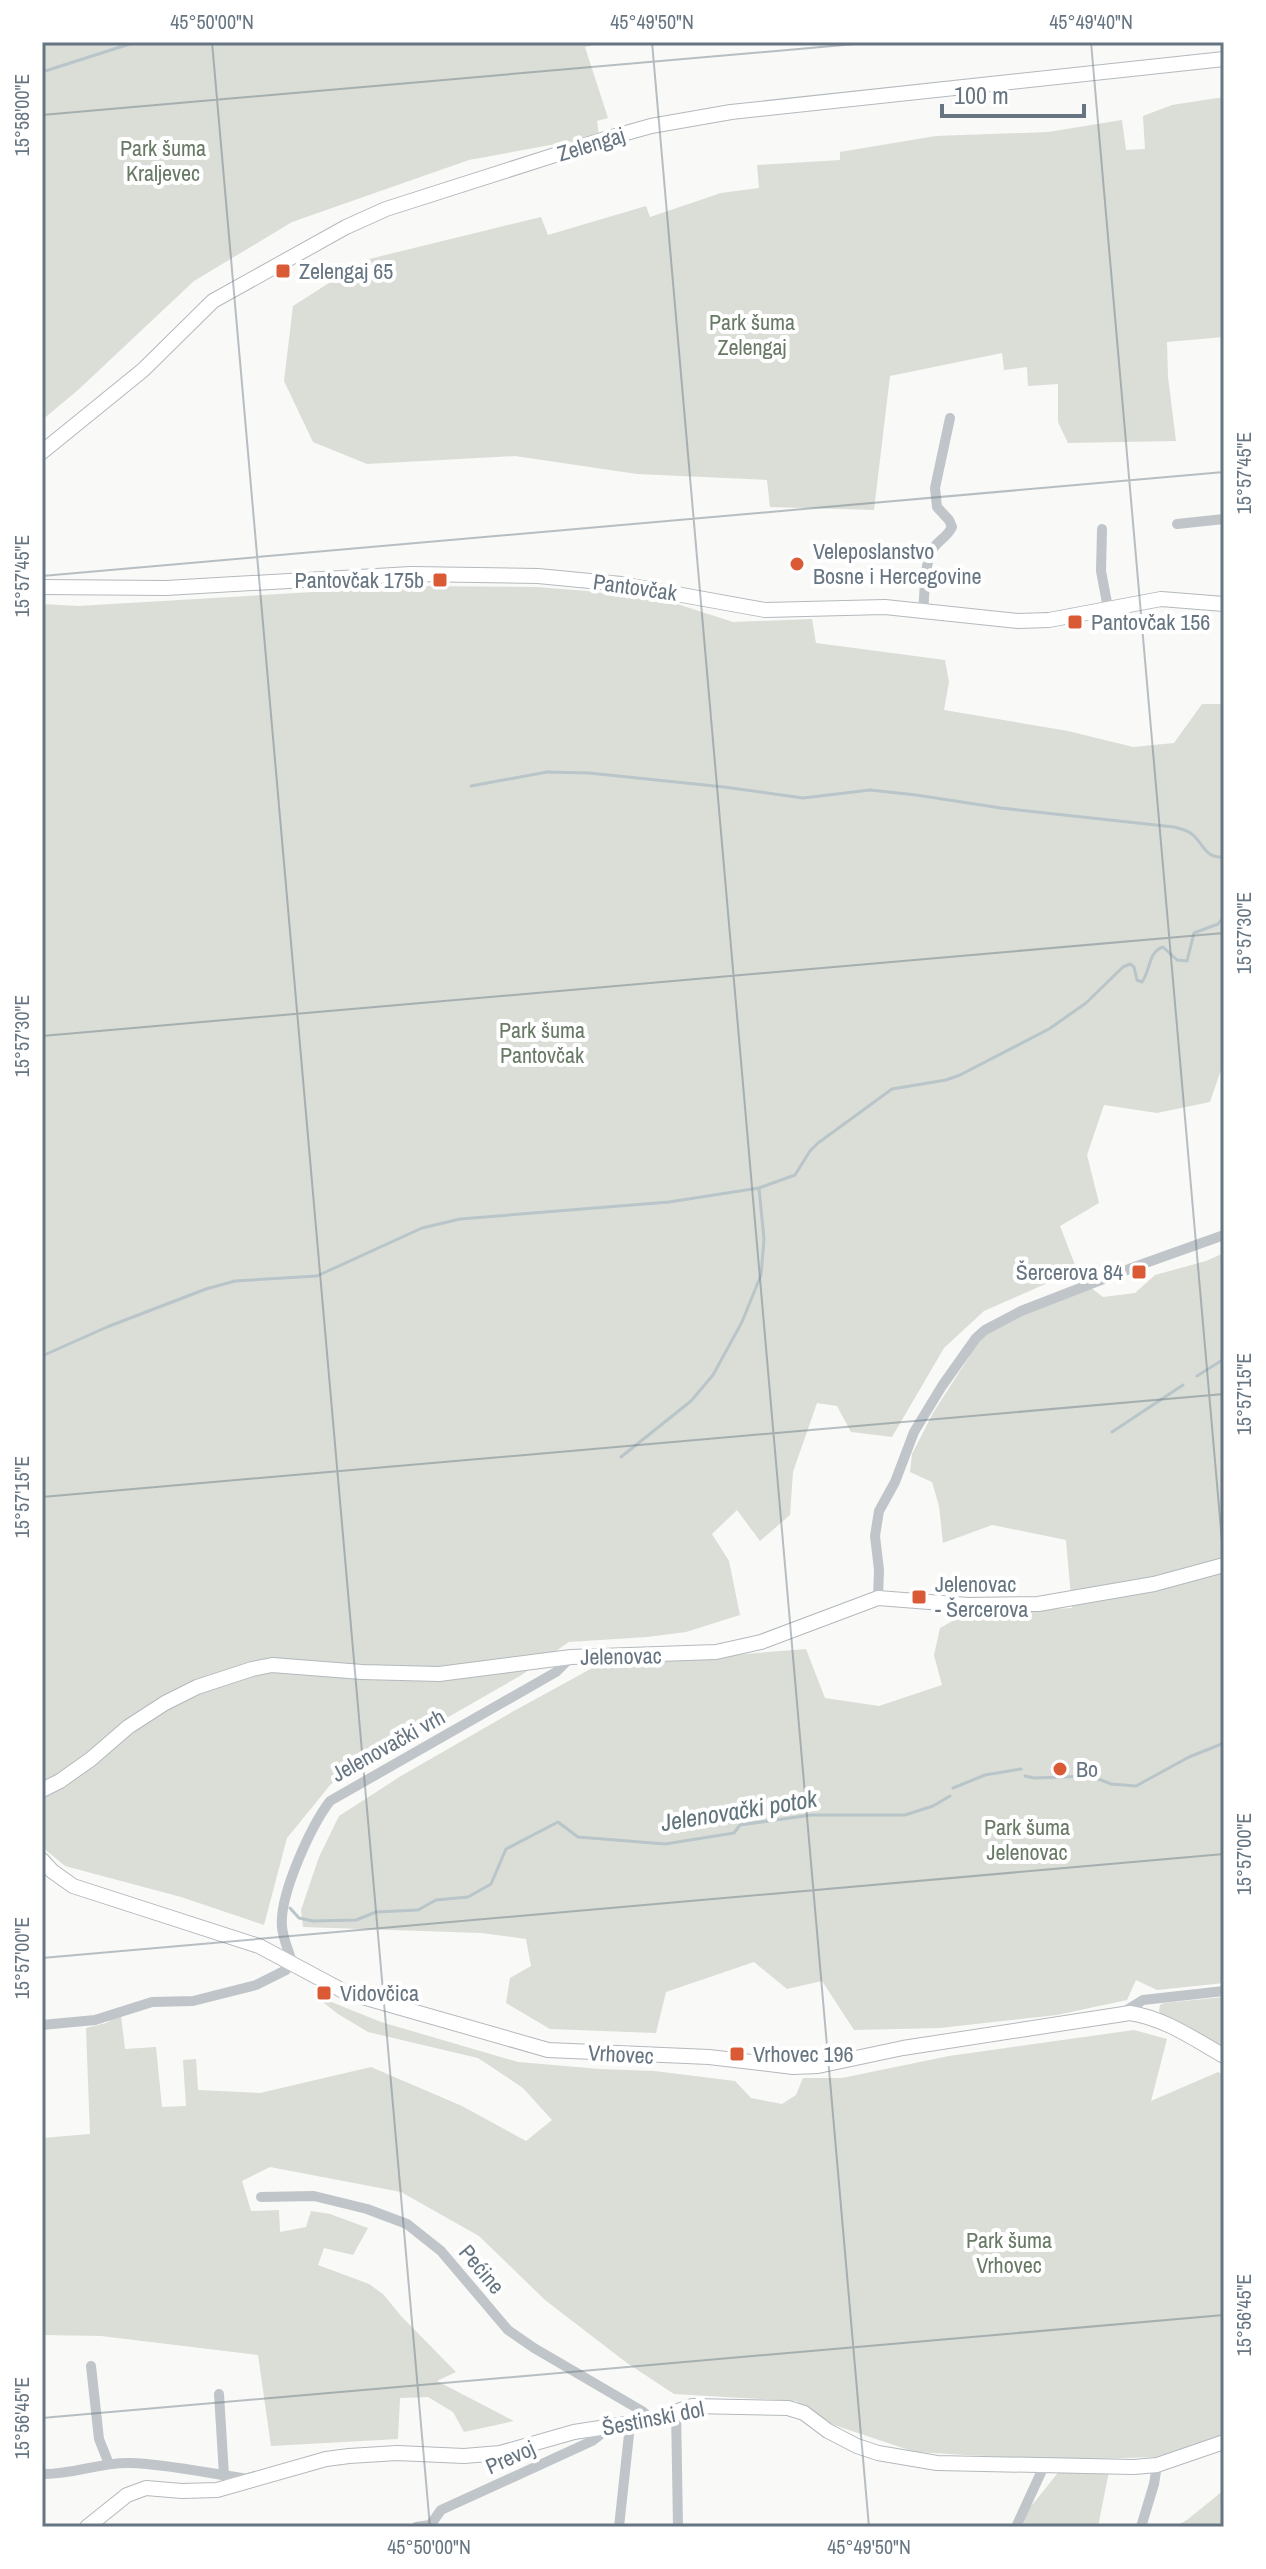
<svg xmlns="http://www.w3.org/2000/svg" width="1266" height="2569" font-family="'Archivo Narrow',sans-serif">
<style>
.green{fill:#daded7}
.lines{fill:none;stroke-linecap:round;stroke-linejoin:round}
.stream{stroke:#b9c5c9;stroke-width:3}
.secondary-casing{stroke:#b3b9bd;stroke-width:16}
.street{stroke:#c0c5c9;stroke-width:10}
.secondary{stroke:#fff;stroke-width:14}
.ticks{fill:none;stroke:#667581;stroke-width:2;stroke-opacity:0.45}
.poi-dot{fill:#db5a36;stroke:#fff;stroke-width:3}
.labels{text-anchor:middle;stroke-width:8;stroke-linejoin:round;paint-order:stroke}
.street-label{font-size:22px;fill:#667581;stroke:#fff}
.park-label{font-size:22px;fill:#687965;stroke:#fff}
.poi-label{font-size:22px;fill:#667581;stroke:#fff;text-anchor:start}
.water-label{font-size:24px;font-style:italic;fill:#60747b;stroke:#fff}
.neatline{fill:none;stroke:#667581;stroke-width:3}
.ticks-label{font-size:20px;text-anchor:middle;fill:#667581}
</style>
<rect width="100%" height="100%" fill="#f9f9f7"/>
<path class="green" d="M42,42H610L585,47L608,118L597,121L599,136L469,160L292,222L194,281L78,390L42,420Z
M1224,97V337L1167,342L1168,377L1176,441L1068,443L1058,422V384L1028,386L1027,367L1004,370L1002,353L890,376L874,510L770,507L767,480L637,474L515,456L367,464L313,442L284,381L293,306L365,260L541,217L548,235L646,206L650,217L721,193L759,188L757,165L840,160V152L936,136L1048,132L1122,120L1126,150L1145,149L1143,116L1172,105Z
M415,586L537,587L587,591L671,602L733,622L812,619L816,643L945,660L949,682L944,710L1068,731L1133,747L1174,743L1202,704H1224V1061L1210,1102L1157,1113L1104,1105L1087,1155L1099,1203L1060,1226L1077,1270L984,1311L944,1348L892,1437L851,1432L837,1406L817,1403L793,1472L790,1515L760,1541L737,1510L712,1534L729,1561L740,1615L686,1632L647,1637L569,1642L520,1676L331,1784L287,1838L264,1925L181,1897L65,1866L42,1847V1794L76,1776L122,1736L168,1705L188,1695L255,1672L280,1670L409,1677L446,1676L445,1669L305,1666L271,1663L189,1686L150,1704L107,1741L60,1776L42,1785V604L78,606Z
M1224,1253V1983L1157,1990L1136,1980L1127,2000L1057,2015L940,2028L854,2030L822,1981L787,1989L754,1962L666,1992L656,2033L550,2029L506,2003L510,1978L531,1966L526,1939L481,1933L303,1927L301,1910L319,1857L339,1816L401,1776L512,1712L596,1666L806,1649L825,1698L879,1706L942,1685L934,1655L940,1628L967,1613L1072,1608L1066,1540L992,1525L943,1543L939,1506L932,1482L910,1472L912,1454L933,1413L983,1335L1024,1312L1090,1287L1103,1297L1135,1293L1155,1275L1206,1261Z
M314,1995L381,2022L518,2062L600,2069L654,2071L735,2081L751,2098L782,2104L796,2095L803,2078H842L949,2056L1134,2030L1167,2039L1151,2101L1218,2072L1224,2075V2437L1156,2457L1053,2460L915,2452L834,2425L796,2401L674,2394L627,2363L545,2300L479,2236L401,2192L270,2167L242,2181L251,2211L279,2210L280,2232L306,2227L311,2211L330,2214L368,2228L353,2255L324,2248L318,2265L369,2284L383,2294L401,2316L456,2372L437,2381L514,2421L464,2432L453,2412L428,2397L400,2398L398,2439L271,2446L258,2355L101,2336L42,2335V2138L90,2134L86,2028L106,2023L121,2015L125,2049L156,2047L162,2107L186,2106L183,2060L196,2059L198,2090L260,2093L371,2067L462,2106L526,2141L552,2120L523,2088L478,2058L368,2032L338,2014Z
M1224,1997V2051L1161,2015L1159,2011L1160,2005L1164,2003Z
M1061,2469L1109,2471L1098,2527H1022L1028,2510Z
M1224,2490V2527H1174L1187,2520Z"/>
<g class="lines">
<path class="stream" d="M42,72L136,42
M471,786L547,772L589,773L724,787L803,798L870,790L916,795L1001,808L1174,827C1181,829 1188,830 1193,835C1205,846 1205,858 1224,857
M42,1356L107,1327L206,1289L235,1281L317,1276L422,1228L460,1219L669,1202L759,1188L795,1175L810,1151L818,1143L892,1089L946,1080L960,1075L1049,1029L1086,1003L1123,967L1130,964L1134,967L1137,980L1142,982C1151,969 1148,952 1163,947L1177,960L1187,961L1194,933L1218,924L1224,917
M1197,1376L1224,1359
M1112,1432L1183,1385
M621,1457L691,1401L713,1375L742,1322L761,1275L764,1239L759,1188
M1025,1776L1034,1778L1091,1776L1111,1784L1136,1786L1189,1757L1224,1743
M953,1788L985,1775L1021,1769
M290,1908L299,1918L313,1921L356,1920L376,1912L418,1910L436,1900L468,1897L491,1884L506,1849L558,1822L578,1837L665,1844L734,1833L740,1825L811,1815H905L933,1806L950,1796"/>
<g class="secondary-casing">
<path id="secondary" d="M42,452L143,370L213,301L346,227L386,209L605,139L651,126L731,112L1224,59
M42,587L166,588L411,574L538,576L621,584L765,610L885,607L1018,621L1049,620L1161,599L1224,604
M42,1790L60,1781L91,1759L128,1727L165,1703L197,1687L252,1669L272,1665L362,1672L439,1674L571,1657L716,1652L761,1642L878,1598L968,1605L1038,1604L1154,1584L1224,1565
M42,1860L52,1871L73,1886L259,1946L345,1992L548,2050L709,2057L793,2067L818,2066L903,2048L1130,2013C1164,2018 1194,2039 1224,2056
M87,2527L127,2495L146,2488L182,2491L217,2490L326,2459L349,2456L397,2453L464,2456L500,2453L574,2432L652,2420L692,2406L788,2408L804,2413L828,2431L857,2446L878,2453L937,2463L1134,2467L1157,2465L1224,2442"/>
</g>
<path class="street" d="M1177,524L1224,519
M1102,529L1101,571L1108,608
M923,611C925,593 924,568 931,552C936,541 947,538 952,527L949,520L937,507L935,488L950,418
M878,1598L879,1570L875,1536L879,1511L895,1482L914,1432L942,1386L976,1338L985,1330L1021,1311L1137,1266L1224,1235
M1122,2013L1143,2000L1224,1991
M42,2025L95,2020L152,2002L193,2001L256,1985L286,1970L292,1963C289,1951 283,1939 282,1927C279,1895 311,1826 330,1801L556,1672L571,1657
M261,2197L314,2196L367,2209L407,2224L441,2251L508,2330L534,2348L642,2411L652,2420
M91,2366L99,2439L109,2464
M219,2394L224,2475
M676,2410L678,2527
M42,2474C74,2475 99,2462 130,2463C168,2464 211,2474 249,2479
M416,2527L430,2525
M429,2527L441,2510L592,2441L609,2428
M619,2527L630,2425
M1016,2527L1044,2466
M1141,2527L1154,2484L1157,2465"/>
<use href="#secondary" class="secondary"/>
</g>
<path class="ticks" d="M212,42L430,2527M652,42L869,2527M1091,42L1224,1564M42,115L878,42M42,576L1224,472M42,1036L1224,933M42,1497L1224,1394M42,1958L1224,1854M42,2418L1224,2315"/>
<g class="poi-dot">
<rect x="275" y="263" width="16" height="16" rx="4"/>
<circle cx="797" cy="564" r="8"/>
<rect x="432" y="572" width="16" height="16" rx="4"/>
<rect x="1067" y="614" width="16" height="16" rx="4"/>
<rect x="1131" y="1264" width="16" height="16" rx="4"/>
<rect x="911" y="1589" width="16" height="16" rx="4"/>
<circle cx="1060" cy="1769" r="8"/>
<rect x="316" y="1985" width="16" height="16" rx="4"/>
<rect x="729" y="2046" width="16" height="16" rx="4"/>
</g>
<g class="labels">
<g class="street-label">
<text transform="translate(591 144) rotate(-17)" y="8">Zelengaj</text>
<text transform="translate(635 587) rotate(8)" y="8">Pantovčak</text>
<text transform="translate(621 1656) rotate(-1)" y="8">Jelenovac</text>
<text transform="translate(388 1745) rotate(-29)" y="8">Jelenovački vrh</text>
<text transform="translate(621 2054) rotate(3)" y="8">Vrhovec</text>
<text transform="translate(482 2269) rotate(50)" y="8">Pećine</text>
<text transform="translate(653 2418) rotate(-11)" y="8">Šestinski dol</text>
<text transform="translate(510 2457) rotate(-24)" y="8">Prevoj</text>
</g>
<g class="park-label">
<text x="163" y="156">Park šuma<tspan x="163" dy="25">Kraljevec</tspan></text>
<text x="752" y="330">Park šuma<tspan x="752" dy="25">Zelengaj</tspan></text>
<text x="542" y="1038">Park šuma<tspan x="542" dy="25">Pantovčak</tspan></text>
<text x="1027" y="1835">Park šuma<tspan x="1027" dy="25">Jelenovac</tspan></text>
<text x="1009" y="2248">Park šuma<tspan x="1009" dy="25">Vrhovec</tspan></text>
</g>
<g class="poi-label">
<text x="299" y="279">Zelengaj 65</text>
<text x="813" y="559">Veleposlanstvo<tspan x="813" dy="25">Bosne i Hercegovine</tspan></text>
<text x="424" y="588" text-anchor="end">Pantovčak 175b</text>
<text x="1091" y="630">Pantovčak 156</text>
<text x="1123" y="1280" text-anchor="end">Šercerova 84</text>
<text x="935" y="1592">Jelenovac<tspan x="935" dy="25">- Šercerova</tspan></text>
<text x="1076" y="1777">Bo</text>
<text x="340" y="2001">Vidovčica</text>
<text x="753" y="2062">Vrhovec 196</text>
</g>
<g class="water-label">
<text transform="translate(739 1811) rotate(-9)" y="8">Jelenovački potok</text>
</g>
</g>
<rect width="1266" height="2569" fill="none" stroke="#ffffff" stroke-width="88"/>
<path d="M942 104v12h142v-12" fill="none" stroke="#667581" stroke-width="4"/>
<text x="954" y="104" font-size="24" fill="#667581" stroke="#ffffff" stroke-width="6" paint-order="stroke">100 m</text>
<rect x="44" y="44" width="1178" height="2481" class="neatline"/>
<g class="ticks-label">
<text x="212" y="29">45°50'00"N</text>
<text x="652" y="29">45°49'50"N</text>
<text x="1091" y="29">45°49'40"N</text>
<text transform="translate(22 115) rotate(-90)" y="7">15°58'00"E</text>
<text transform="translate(1244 473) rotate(-90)" y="7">15°57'45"E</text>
<text transform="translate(22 576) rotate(-90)" y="7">15°57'45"E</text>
<text transform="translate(1244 933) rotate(-90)" y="7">15°57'30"E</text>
<text transform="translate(22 1036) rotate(-90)" y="7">15°57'30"E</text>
<text transform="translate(1244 1394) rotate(-90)" y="7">15°57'15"E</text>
<text transform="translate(22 1497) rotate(-90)" y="7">15°57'15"E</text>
<text transform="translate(1244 1854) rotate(-90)" y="7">15°57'00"E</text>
<text transform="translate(22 1958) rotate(-90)" y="7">15°57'00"E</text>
<text transform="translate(1244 2315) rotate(-90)" y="7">15°56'45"E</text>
<text transform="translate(22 2418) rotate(-90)" y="7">15°56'45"E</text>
<text x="429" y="2554">45°50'00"N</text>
<text x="869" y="2554">45°49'50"N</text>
</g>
</svg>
